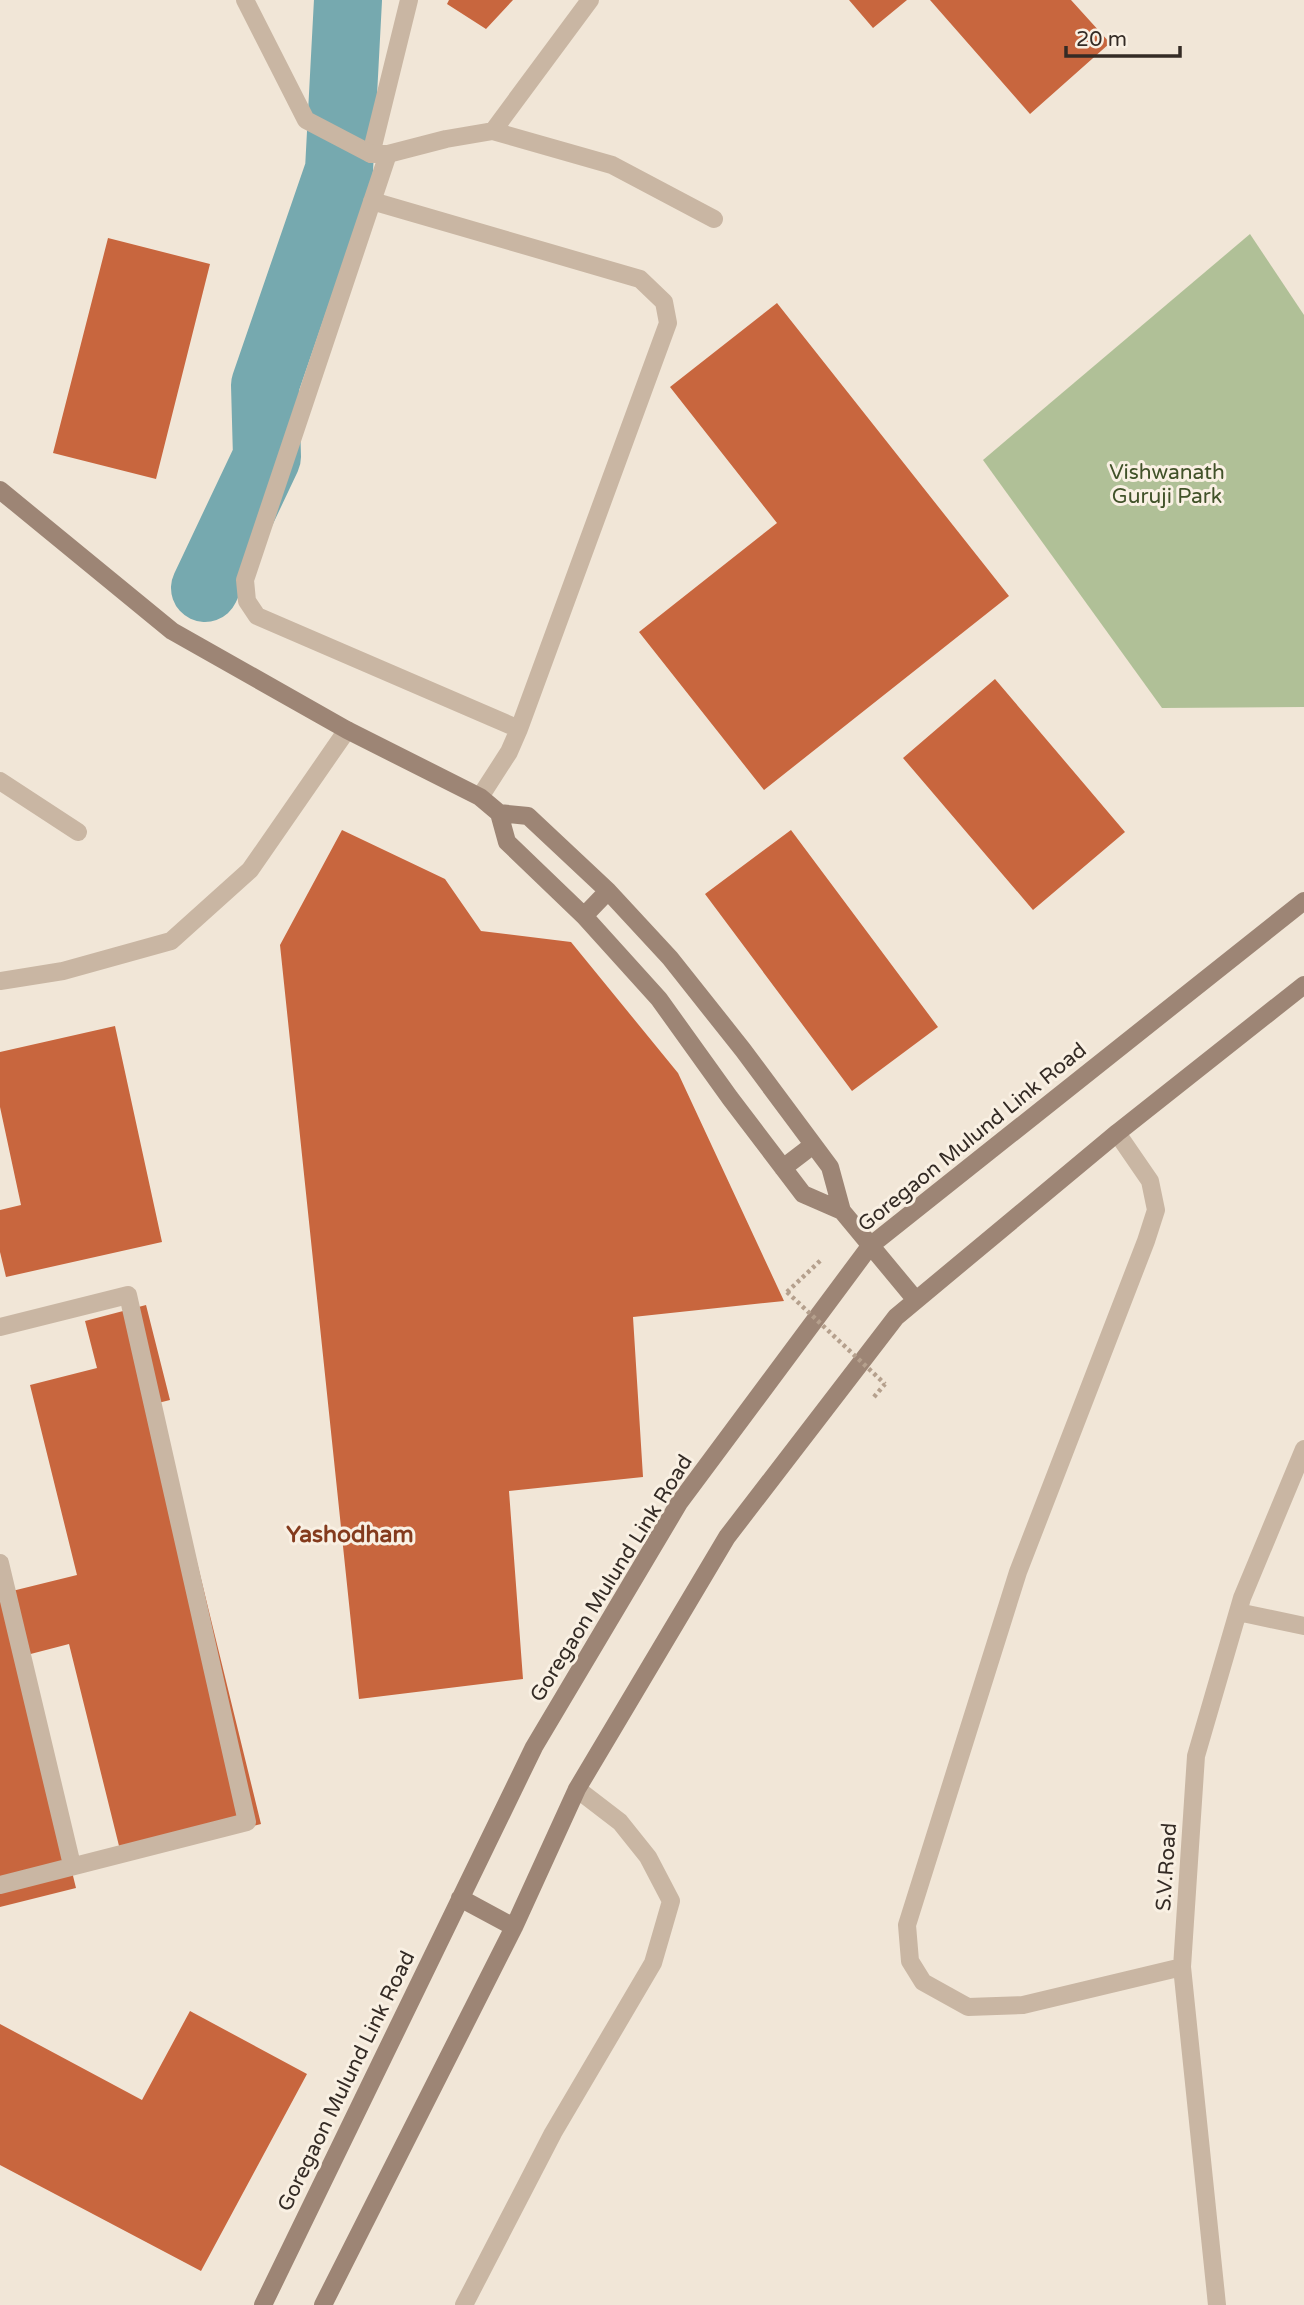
<svg xmlns="http://www.w3.org/2000/svg" width="1304" height="2305" font-family="'Varela Round',sans-serif">
<style>
.green{fill:#b0c097}
.lines{fill:none;stroke-linecap:round;stroke-linejoin:round}
.river{stroke:#76a9af;stroke-width:68}
.building{fill:#c8663e}
.path{stroke:#b5a08d;stroke-width:4.5;stroke-dasharray:3.5 3.5;stroke-linecap:butt}
.lane{stroke:#c9b6a3;stroke-width:18}
.street{stroke:#c9b6a3;stroke-width:18}
.secondary{stroke:#9d8575;stroke-width:18}
.path-bridge{stroke:#b5a08d;stroke-width:4.5;stroke-dasharray:3.5 3.5;stroke-linecap:butt}
.labels{text-anchor:middle;stroke-width:6;stroke-linejoin:round;paint-order:stroke}
.park-label{font-size:21px;fill:#415229;stroke:#f9f0e3}
.street-label{font-size:21px;fill:#342b25;stroke:#f9f0e3}
.neighbourhood-label{font-size:23px;font-weight:bold;fill:#843b1d;stroke:#f9f0e3}
</style>
<rect width="100%" height="100%" fill="#f1e6d7"/>
<path class="green" d="M1250,234L1304,315V707L1162,708L983,460Z"/>
<g class="lines">
<path class="river" d="M205,588L267,457L265,385L339,170L348,0"/>
</g>
<path class="building" d="M449,0H513L486,29L447,4Z
M849,0H907L873,28Z
M930,0H1071L1110,43L1030,114Z
M108,238L210,264L156,479L53,453Z
M777,303L1009,596L764,790L639,632L777,523L670,387Z
M995,679L1125,832L1033,910L903,758Z
M342,830L445,879L481,931L571,942L678,1073L784,1301L633,1317L643,1477L509,1491L523,1679L359,1699L280,945Z
M791,830L938,1027L852,1091L705,894Z
M115,1026L162,1242L6,1277L0,1252V1210L21,1205L0,1107V1052Z
M146,1305L170,1400L158,1403L261,1824L122,1858L69,1644L19,1657L76,1888L0,1907V1594L77,1575L30,1385L97,1368L85,1321Z
M190,2011L307,2074L201,2271L0,2165V2024L142,2100Z"/>
<g class="lines">
<path class="path" d="M787,1292L822,1259
M874,1397L885,1384"/>
<path class="lane" d="M371,154L409,0
M388,154L245,580L247,601L257,616L519,729
M372,201L640,279L664,302L668,323L519,729L509,752L480,797
M0,1327L128,1295L247,1822L0,1885
M0,1563L72,1865"/>
<path class="street" d="M245,0L306,120L371,154H388L446,139L493,131L612,165L714,219
M493,131L590,0
M0,781L78,832
M0,981L63,971L171,941L250,870L347,730
M1117,1133L1150,1181L1156,1210L1146,1241L1018,1572L907,1925L910,1961L923,1982L968,2007L1023,2005L1182,1967
M1238,1612L1304,1626
M464,2305L553,2133L653,1963L671,1901L648,1857L620,1822L577,1789
M1217,2305L1182,1967L1196,1756L1242,1598L1304,1449"/>
<path class="secondary" d="M0,490L172,631L347,730L480,797L499,813L528,816L608,891L670,958L743,1050L830,1167L842,1211L915,1299
M499,813L507,842L584,916L659,999L730,1098L803,1194L842,1211
M584,916L608,891
M783,1168L813,1145
M460,1898L514,1927
M263,2305L534,1747L679,1503L870,1246L1304,901
M323,2305L514,1927L577,1789L727,1537L896,1317L1117,1133L1304,985"/>
<path class="path-bridge" d="M787,1292L885,1384"/>
</g>
<g class="labels">
<g class="park-label">
<text x="1167" y="479">Vishwanath<tspan x="1167" dy="24">Guruji Park</tspan></text>
</g>
<g class="street-label">
<text transform="translate(972 1137) rotate(-39)" y="7">Goregaon Mulund Link Road</text>
<text transform="translate(611 1578) rotate(-58)" y="7">Goregaon Mulund Link Road</text>
<text transform="translate(1166 1867) rotate(-86)" y="7">S.V.Road</text>
<text transform="translate(346 2081) rotate(-64)" y="7">Goregaon Mulund Link Road</text>
</g>
<g class="neighbourhood-label">
<text x="350" y="1542">Yashodham</text>
</g>
</g>
<path d="M1066 46v10h114v-10" fill="none" stroke="#342b25" stroke-width="3.5"/>
<text x="1076" y="46" font-size="21" fill="#342b25" stroke="#f9f0e3" stroke-width="5" paint-order="stroke">20 m</text>
</svg>
